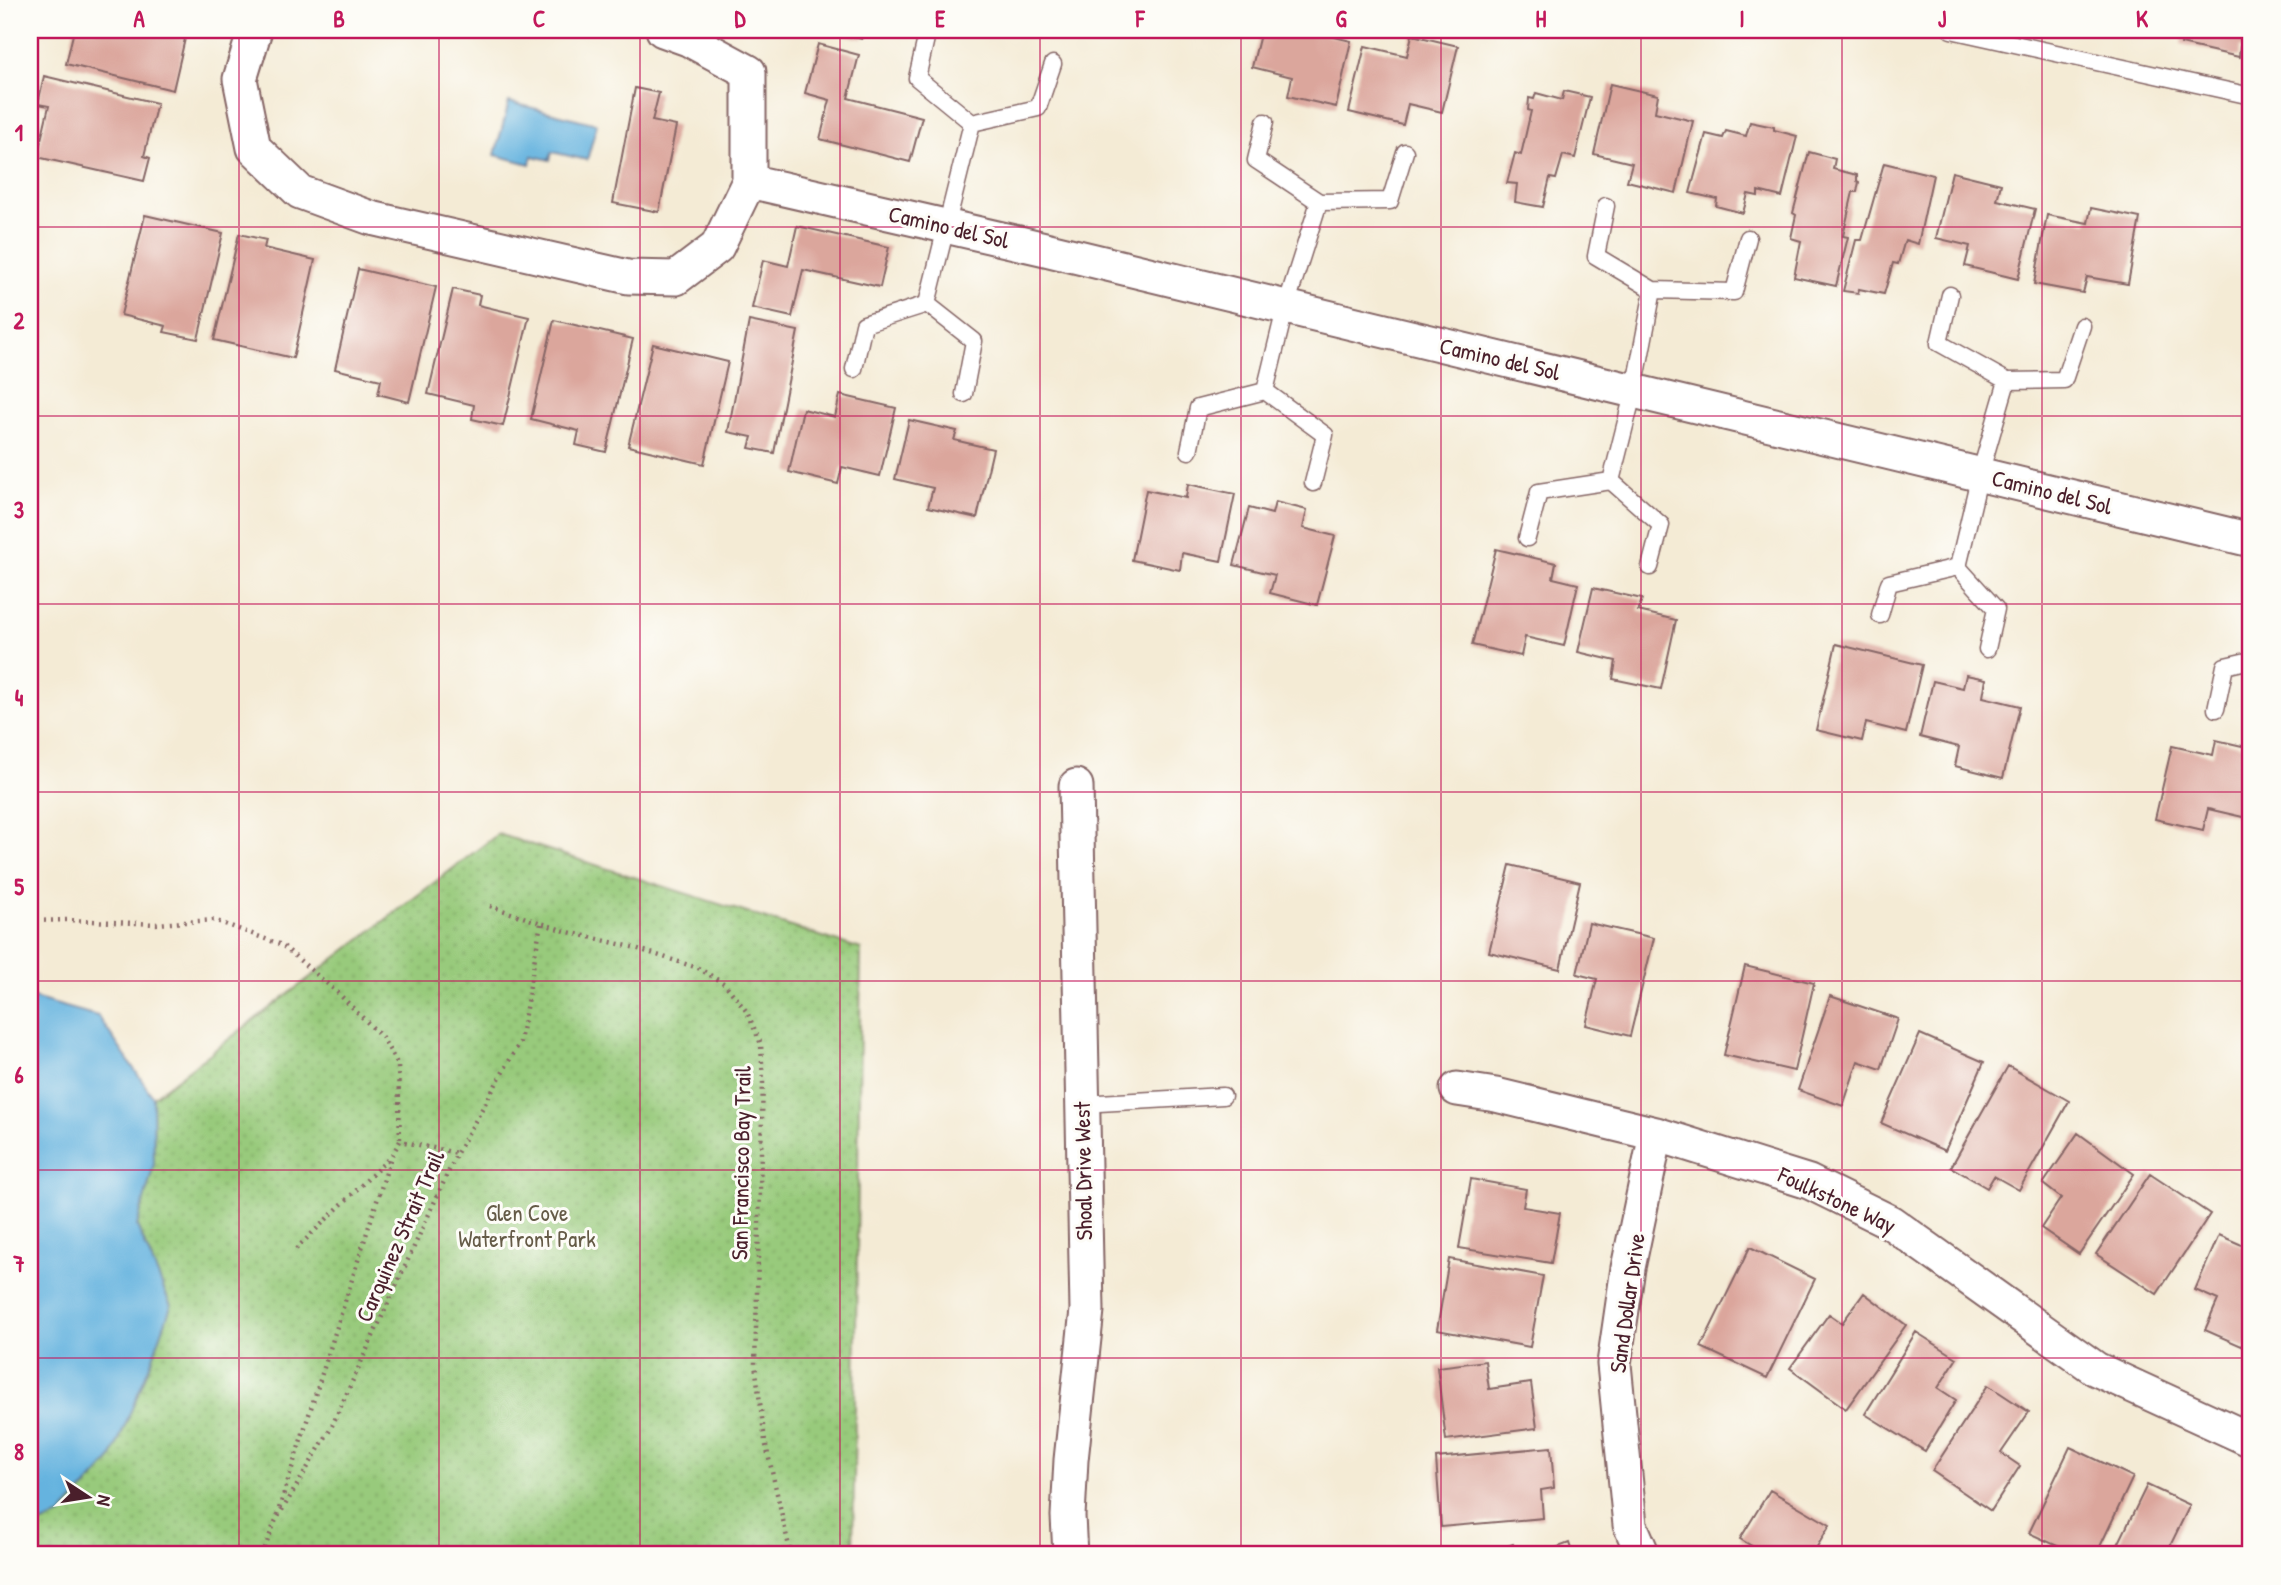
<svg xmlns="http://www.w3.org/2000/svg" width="2281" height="1585" font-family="'Patrick Hand',sans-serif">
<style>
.green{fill:url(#green-dots);stroke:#717453;stroke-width:2}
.water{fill:#65b3df;stroke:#586985;stroke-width:2}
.building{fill:#dba69c}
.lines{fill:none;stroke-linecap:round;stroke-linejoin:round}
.service-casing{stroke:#866666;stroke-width:19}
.minor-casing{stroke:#866666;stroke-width:37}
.path{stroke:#866666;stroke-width:4.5;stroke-dasharray:2 5;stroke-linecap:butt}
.service{stroke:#fff;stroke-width:16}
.minor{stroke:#fff;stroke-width:33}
.grid{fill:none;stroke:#c2185b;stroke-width:2;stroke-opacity:0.55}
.labels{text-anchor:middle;stroke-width:6;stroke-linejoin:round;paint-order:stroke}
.street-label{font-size:23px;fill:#4a1f2b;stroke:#fdfcf7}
.park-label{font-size:23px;fill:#655b47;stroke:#fdfcf7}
.neatline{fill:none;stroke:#c2185b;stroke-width:2.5}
.grid-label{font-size:23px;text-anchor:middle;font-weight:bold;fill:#c2185b}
</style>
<defs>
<pattern id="green-dots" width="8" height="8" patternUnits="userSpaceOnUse" patternTransform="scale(1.75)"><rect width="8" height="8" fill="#98ca7b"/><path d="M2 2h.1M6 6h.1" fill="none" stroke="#84ad6a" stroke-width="1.8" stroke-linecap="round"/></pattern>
</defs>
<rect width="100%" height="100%" fill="#fdfcf7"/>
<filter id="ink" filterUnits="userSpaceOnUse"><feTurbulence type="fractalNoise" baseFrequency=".0143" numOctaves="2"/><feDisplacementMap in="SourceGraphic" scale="14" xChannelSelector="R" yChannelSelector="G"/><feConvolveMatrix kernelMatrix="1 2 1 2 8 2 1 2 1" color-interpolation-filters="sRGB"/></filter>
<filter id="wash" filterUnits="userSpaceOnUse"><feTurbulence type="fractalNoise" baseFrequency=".00686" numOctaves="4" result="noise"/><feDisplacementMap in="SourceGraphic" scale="28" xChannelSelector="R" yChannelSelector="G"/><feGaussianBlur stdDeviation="1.57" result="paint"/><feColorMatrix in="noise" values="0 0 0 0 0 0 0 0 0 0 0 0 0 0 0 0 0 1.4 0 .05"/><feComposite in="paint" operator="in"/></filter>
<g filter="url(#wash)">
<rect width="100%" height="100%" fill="#f4ebd5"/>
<path class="green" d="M498,834L861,949L853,1555H30V1528L60,1516L111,1459L152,1360L171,1306L137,1226L154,1164L153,1097Z"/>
<path class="water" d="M509,102L597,124L587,160L552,152L550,160L532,156L530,164L495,155Z
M30,997L98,1016L153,1097L154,1164L137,1226L171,1306L152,1360L111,1459L60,1516L30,1528Z"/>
<g id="blocks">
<path class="building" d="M74,30H187L173,90L66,64Z
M824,30H864L862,39Z
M1261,30H1313V32L1351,41L1336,107L1288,96L1292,77L1252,67Z
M2160,30H2251V50L2240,47L2239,57L2181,44L2183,36Z
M1412,35L1458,46L1442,112L1408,104L1403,125L1349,112L1365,46L1407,56Z
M818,44L859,55L848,98L922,117L910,162L820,139L830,100L805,93Z
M44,76L157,103L144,156L150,158L144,181L37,157L49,106L38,104Z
M1610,84L1658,95L1655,112L1693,121L1676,193L1627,181L1632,163L1594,154Z
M635,88L659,93L652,121L676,126L659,212L613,203Z
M1564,91L1590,97L1575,158L1563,155L1556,179L1550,178L1543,207L1515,202L1517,184L1507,183L1515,153L1521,155L1531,111L1528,110L1529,98L1534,99L1536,93L1562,100Z
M1750,122L1774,127V130L1797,136L1782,197L1758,191V196L1748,194L1743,213L1716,206L1717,199L1690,193L1706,134L1723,138L1726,131L1746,136Z
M1809,152L1835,159L1833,169L1857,175V181L1859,182L1857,192H1853L1843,236L1848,237L1836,286L1794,277L1801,241L1791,238L1796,215L1793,213Z
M1884,163L1933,175L1918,244L1905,240L1898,264L1893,263L1884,294L1859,289L1858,293L1843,291L1856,240H1862Z
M1952,172L2001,184L1997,200L2035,209L2018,279L1965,266L1970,246L1936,238Z
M2091,208L2140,218L2128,284L2087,277L2083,293L2034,284L2047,215L2088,223Z
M145,215L223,233L198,339L164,332L166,326L121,315Z
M797,226L889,247L880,287L803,270L792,317L752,308L763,260L788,266Z
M239,234L266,240L264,248L315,260L293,358L214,340Z
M358,269L436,287L409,402L378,394L381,380L335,369Z
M453,289L480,295L478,305L529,317L503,426L472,419L474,405L428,394Z
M554,320L633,339L606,452L576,445L579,431L531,419Z
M749,321L798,331L774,453L749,448L752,437L728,432Z
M653,344L728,362L704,464L628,446Z
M840,395L896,408L880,476L842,467L838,484L789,472L803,409L835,417Z
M909,420L957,431L954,440L993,449L977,518L928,507L933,488L895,479Z
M1188,484L1235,494L1221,561L1182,553L1180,570L1132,560L1146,490L1186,498Z
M1275,502L1307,510L1303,528L1335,536L1317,605L1270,593L1275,575L1234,565L1249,508L1272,514Z
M1496,549L1556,563L1553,578L1578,584L1564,646L1525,637L1521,656L1472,645Z
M1593,588L1642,599L1638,611L1676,620L1661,689L1613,679L1616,661L1578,652Z
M1836,644L1922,665L1906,733L1866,723L1862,741L1816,730Z
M1966,675L1986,679L1983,697L2020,706L2003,778L1955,766L1959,747L1920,737L1933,681L1963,688Z
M2216,740L2251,748V800L2247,818L2208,809L2203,830L2155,819L2172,746L2213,755Z
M1510,865L1580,882L1560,969L1489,952Z
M1589,923L1654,938L1630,1036L1586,1025L1597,979L1577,974Z
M1745,966L1814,983L1794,1071L1724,1055Z
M1830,996L1898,1019L1881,1069L1858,1061L1843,1106L1798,1090Z
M1920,1034L1984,1062L1945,1151L1881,1123Z
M2008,1066L2069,1101L2019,1190L1994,1176L1987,1188L1951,1167Z
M2078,1133L2134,1174L2079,1254L2041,1228L2061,1198L2043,1184Z
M2150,1174L2210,1214L2157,1294L2096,1254Z
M1471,1179L1526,1189L1523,1207L1560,1213L1551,1263L1459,1248Z
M2219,1235L2251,1249V1336L2246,1348L2205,1330L2218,1300L2195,1290Z
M1750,1247L1815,1279L1767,1378L1701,1347Z
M1449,1259L1543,1276L1530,1347L1437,1330Z
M1864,1293L1906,1325L1846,1409L1790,1368L1829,1314L1842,1323Z
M1916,1332L1957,1358L1938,1388L1956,1400L1925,1451L1865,1414Z
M1485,1361L1489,1389L1531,1383L1537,1428L1446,1440L1437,1367Z
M1988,1385L2029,1412L2001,1453L2020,1466L1991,1511L1932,1471Z
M1551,1447L1554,1488L1541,1490L1543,1518L1441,1527L1436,1458Z
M2070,1447L2133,1477L2096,1555H2077L2029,1533Z
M2147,1485L2190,1505L2168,1550L2178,1555H2113Z
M1770,1490L1830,1525L1812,1555H1758L1760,1551L1740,1539Z
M1569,1543L1573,1555H1537Z
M1513,1544L1517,1555H1483Z"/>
</g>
</g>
<g filter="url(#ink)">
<use href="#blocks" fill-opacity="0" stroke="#866666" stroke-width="2"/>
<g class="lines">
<g class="service-casing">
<path id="service" d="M1951,30L2251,96
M927,34L917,78L972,123
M1265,122L1256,160L1319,202
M1606,206L1596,256L1653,290
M1950,295L1939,343L2007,381
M927,304L974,341L964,394
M854,369L864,324L927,304L972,123L1038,108L1053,64
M1189,451L1198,408L1265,391
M1611,481L1661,525L1650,567
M1313,483L1325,435L1265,391L1285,309L1319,202L1390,201L1405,152
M1527,538L1539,492L1611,481L1634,390L1653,290L1734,292L1748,238
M1958,567L1996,609L1987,649
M1880,615L1889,583L1958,567L1980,474L2007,381L2064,380L2082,326
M2216,709L2225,666L2251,660
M1081,1104L1223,1096"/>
</g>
<g class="minor-casing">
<path id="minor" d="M255,30L240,79L254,148L300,192L371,218L628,277L676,278L717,247L749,181V72L688,39L663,30
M749,181L1041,248L2251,540
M1457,1089L1496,1095L1656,1134L1809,1182L1890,1222L2096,1369L2251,1440
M1070,1555L1068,1516L1071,1460L1087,1310L1076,786
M1643,1555L1630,1525L1614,1364L1628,1268L1656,1134"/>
</g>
<path class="path" d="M490,906L568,932L632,947L698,968L725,984L747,1012L761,1044L763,1083L755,1364L765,1441L791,1555
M30,921L69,920L156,924L214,920L282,945L338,993L382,1037L398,1065L400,1141
M296,1249L388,1159
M277,1515L391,1157L400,1141L457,1153
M262,1555L275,1522L330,1430L457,1153L520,1042L541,923"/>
<use href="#service" class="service"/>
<use href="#minor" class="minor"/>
</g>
</g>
<path class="grid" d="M239,30V1555M439,30V1555M640,30V1555M840,30V1555M1040,30V1555M1241,30V1555M1441,30V1555M1641,30V1555M1842,30V1555M2042,30V1555M30,227H2251M30,416H2251M30,604H2251M30,792H2251M30,981H2251M30,1170H2251M30,1358H2251"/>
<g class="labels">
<g class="street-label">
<text transform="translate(949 227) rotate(13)" y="8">Camino del Sol</text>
<text transform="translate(1500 359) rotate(13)" y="8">Camino del Sol</text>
<text transform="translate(2052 492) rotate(14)" y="8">Camino del Sol</text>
<text transform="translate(741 1163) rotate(-89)" y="8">San Francisco Bay Trail</text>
<text transform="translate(1083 1171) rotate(-91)" y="8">Shoal Drive West</text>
<text transform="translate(1837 1200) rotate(25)" y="8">Foulkstone Way</text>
<text transform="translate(400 1236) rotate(-66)" y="8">Carquinez Strait Trail</text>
<text transform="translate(1627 1303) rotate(-82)" y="8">Sand Dollar Drive</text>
</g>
<g class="park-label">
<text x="527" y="1221">Glen Cove<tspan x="527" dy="26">Waterfront Park</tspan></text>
</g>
</g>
<rect width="2281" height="1585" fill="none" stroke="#fdfcf7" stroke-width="77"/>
<g transform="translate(88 1497) rotate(102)" stroke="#fdfcf7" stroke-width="5" paint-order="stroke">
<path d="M0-5L12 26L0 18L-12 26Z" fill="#4a1f2b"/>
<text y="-10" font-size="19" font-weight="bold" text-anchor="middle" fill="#4a1f2b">N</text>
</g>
<rect x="38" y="38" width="2204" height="1508" class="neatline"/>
<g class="grid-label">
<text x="139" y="27">A</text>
<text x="339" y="27">B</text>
<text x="539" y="27">C</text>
<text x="740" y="27">D</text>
<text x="940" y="27">E</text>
<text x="1140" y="27">F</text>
<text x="1341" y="27">G</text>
<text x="1541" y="27">H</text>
<text x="1742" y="27">I</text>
<text x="1942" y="27">J</text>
<text x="2142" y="27">K</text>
<text x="19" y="141">1</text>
<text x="19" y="329">2</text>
<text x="19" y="518">3</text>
<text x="19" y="706">4</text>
<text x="19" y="895">5</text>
<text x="19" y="1083">6</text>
<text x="19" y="1272">7</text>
<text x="19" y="1460">8</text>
</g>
</svg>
